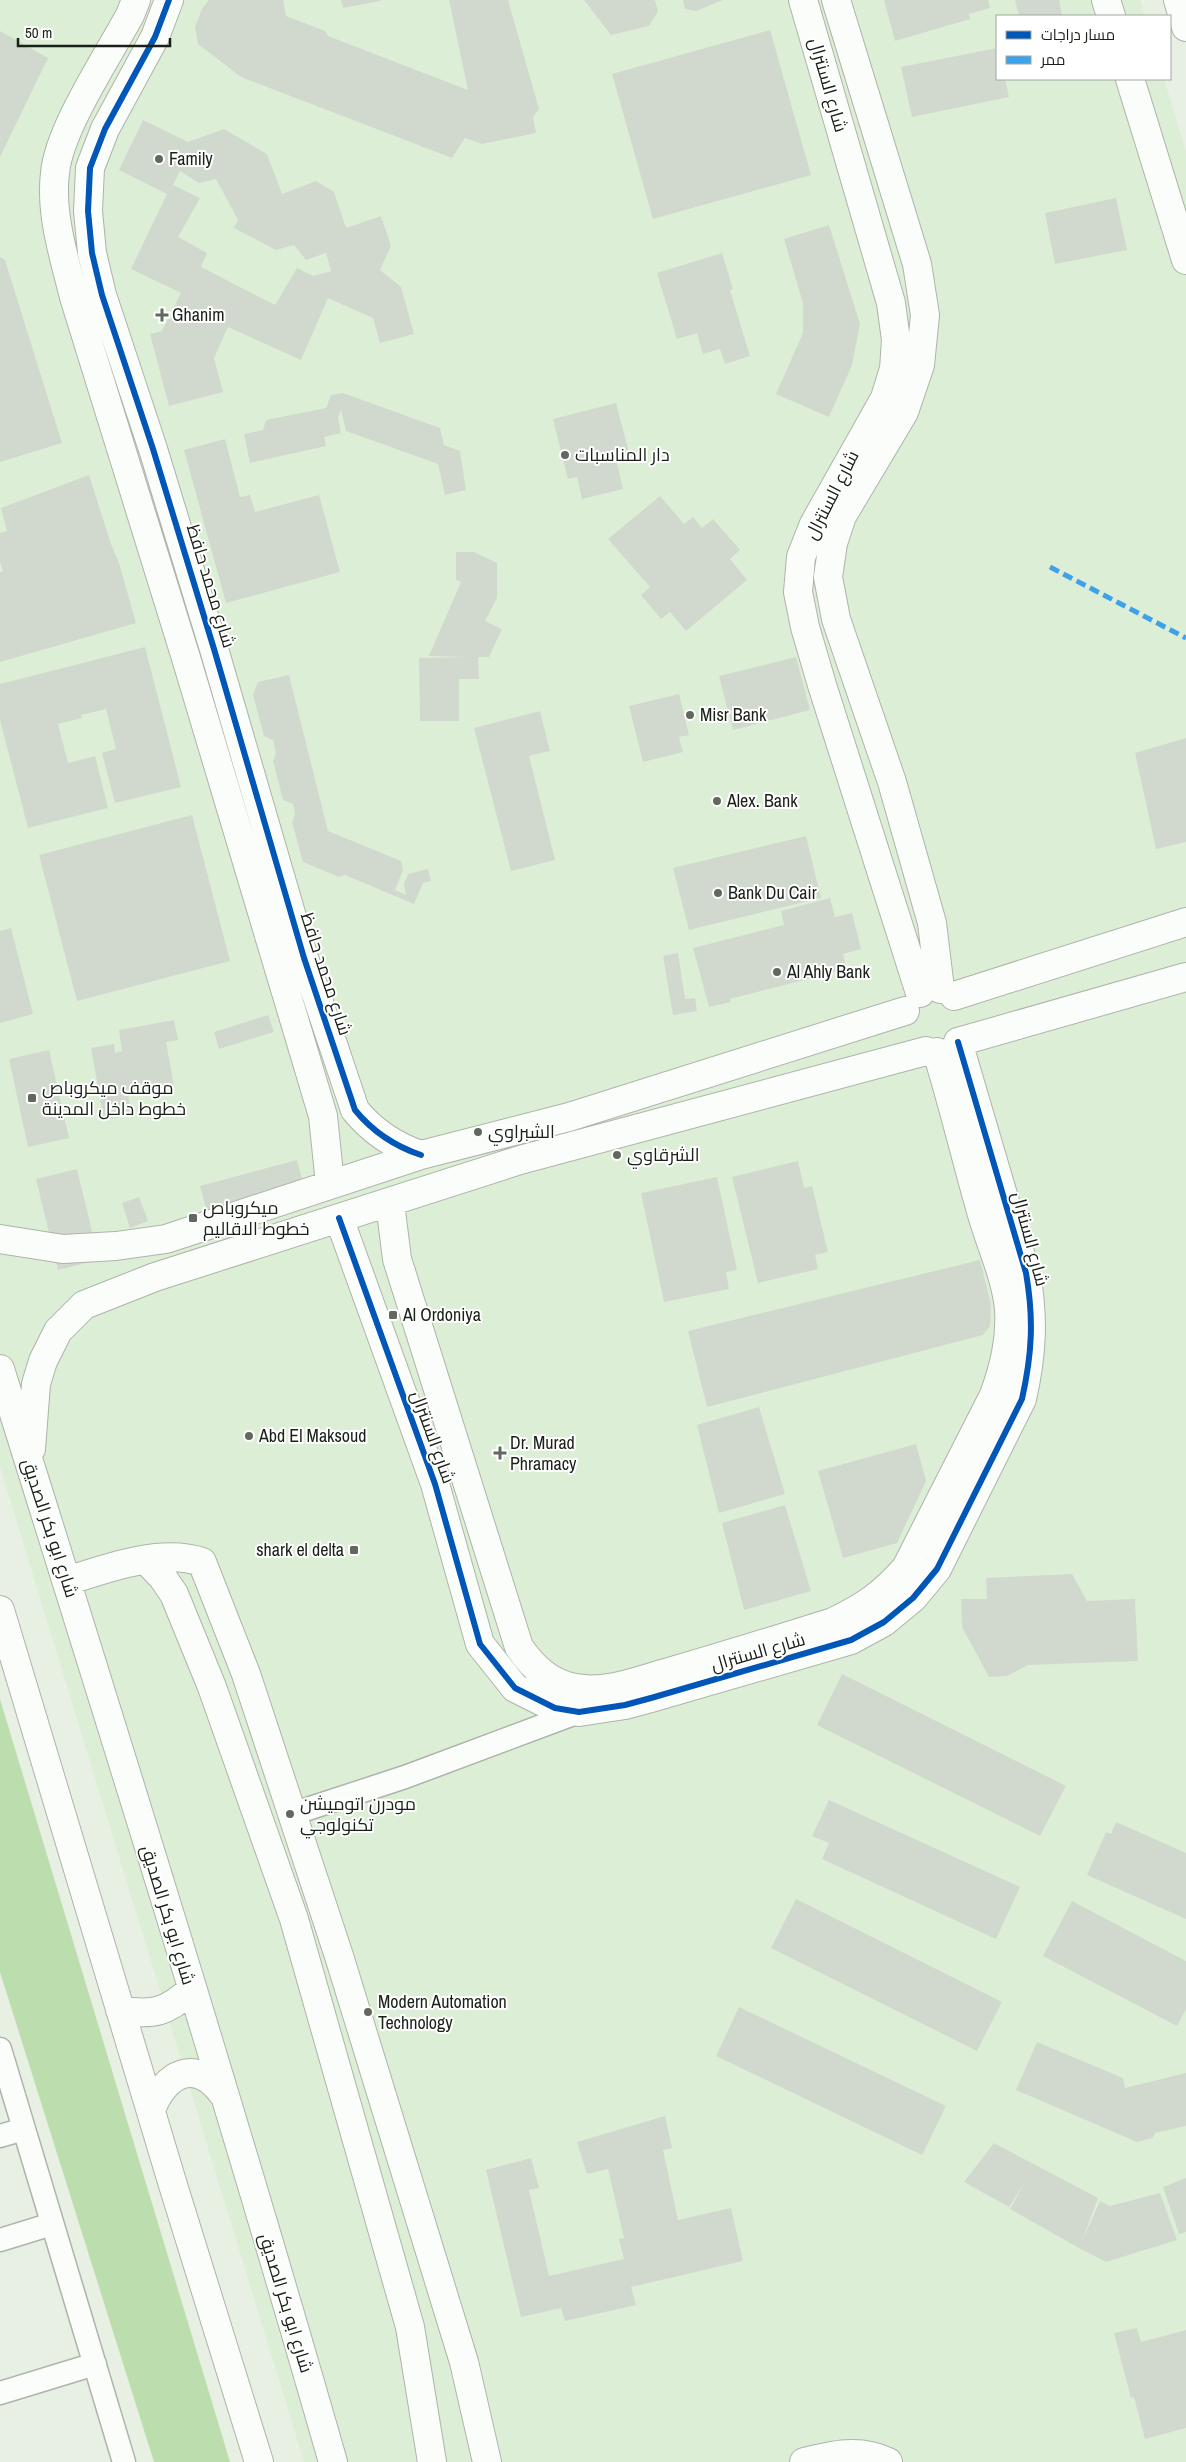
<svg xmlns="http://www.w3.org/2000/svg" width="1186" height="2462" font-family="'Archivo Narrow',Cairo,sans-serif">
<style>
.built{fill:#ddeed6}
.green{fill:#bcdeae}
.building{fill:#d1d9ce;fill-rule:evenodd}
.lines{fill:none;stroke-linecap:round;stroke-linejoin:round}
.street-casing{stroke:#adb4a9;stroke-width:25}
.secondary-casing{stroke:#adb4a9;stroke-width:30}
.street{stroke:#fbfdfb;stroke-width:22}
.secondary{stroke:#fbfdfb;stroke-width:28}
.quiet{stroke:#3da2ea;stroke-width:5;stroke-dasharray:10 5;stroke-linecap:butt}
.cycleway-casing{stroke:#fff;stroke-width:9}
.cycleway{stroke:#0057b8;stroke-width:6}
.poi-dot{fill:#61695e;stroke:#fff;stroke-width:2}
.labels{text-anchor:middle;stroke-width:4;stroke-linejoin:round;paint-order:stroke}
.street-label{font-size:18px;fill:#192017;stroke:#fff}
.poi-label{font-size:18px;fill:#192017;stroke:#fff;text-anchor:start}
</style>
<rect width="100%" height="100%" fill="#e7f0e3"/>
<path class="built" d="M0,0H1140L1145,16H997V79H1164L1186,151V2462H304L0,1467Z"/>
<path class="green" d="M0,1699L230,2462H154L0,1972Z"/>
<path class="building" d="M209,0H283L286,16L325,31L328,36L468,90L449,0H508L539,109L533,117L536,133L482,144L465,138L452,158L241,77L198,44L195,27L202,9Z
M341,0H380V1L343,8Z
M584,0H655L658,11L649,26L611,35Z
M683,0H723L696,11L685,9Z
M884,0H988L990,8L969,14L970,19L895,41Z
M1015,0H1059L1062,16H1019Z
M770,30L811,175L653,219L612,74Z
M0,31L48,58L0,157Z
M997,48V79H1005L1009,97L912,117L901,67Z
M143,120L188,142L224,129L267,154L282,194L316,181L334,192L346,228L381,216L391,246L380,270L401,287L414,334L380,343L373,318L328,298L301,360L228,327L214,358L223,392L169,406L150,334L162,331L181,293L131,269L167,194L119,170ZM180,171L199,183L216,179L238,220L234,228L276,250L294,245L306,260L326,253L331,271L313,276L297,268L275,305L201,267L207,253L178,237L200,198L173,185Z
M1116,198L1127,250L1055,264L1045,213Z
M829,225L860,324L852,365L829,417L776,394L803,333V303L784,239Z
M722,253L733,289L730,290L750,356L725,364L720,349L703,354L697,333L677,339L657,273Z
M0,257L5,260L62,443L0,462Z
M343,393L440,428L444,445L460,451L466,490L445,495L438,464L346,431L341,410L338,418L341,433L324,437L326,446L250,463L244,434L263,430L266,420L326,408L331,395Z
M616,403L631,460L617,463L623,489L582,499L577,477L568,479L553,419Z
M225,439L240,497L250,495L255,512L319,495L340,572L226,603L184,450Z
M89,475L111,544L119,563L136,623L0,662V572L3,571L0,562V533L7,531L1,508Z
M660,496L684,524L693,517L702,528L713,519L740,550L730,559L747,580L686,631L670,612L661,619L641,595L650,587L608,539Z
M456,552H474L497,563V598L485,621L502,629L489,657H478L479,679H459V721H420L419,658L467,657L429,656L461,582L456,580Z
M145,647L181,787L115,803L102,753L116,749L106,709L81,715L82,718L58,724L68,763L95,756L108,808L28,828L0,720V684Z
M796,657L810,710L733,730L719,676Z
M289,675L328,831L401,861L403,870L395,890L406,895L404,884L408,874L428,869L431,881L423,883L414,904L345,875L339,877L303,862L292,822L295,815L293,804L283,800L273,761L276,753L273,740L264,736L253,695L258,682Z
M679,694L689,735L679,737L683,752L643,762L629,706Z
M540,711L550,751L529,756L555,860L511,871L474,728Z
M1186,738V842L1156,849L1135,753Z
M192,815L230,961L77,1001L39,855Z
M806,836L821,898L689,930L673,868Z
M830,898L835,917L852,913L861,949L843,954L847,969L730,999L731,1002L709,1007L693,948L784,925L781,911Z
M11,928L33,1014L0,1023V931Z
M678,953L685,999L695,998L697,1011L673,1015L663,956Z
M268,1015L274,1032L219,1049L214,1032Z
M174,1020L178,1040L166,1042L174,1086L128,1094L131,1115L104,1120L91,1048L114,1044L115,1053L122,1051L119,1030Z
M49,1050L69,1138L28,1147L9,1059Z
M297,1160L305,1190L208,1216L200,1186Z
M798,1161L804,1188L812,1186L828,1252L815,1255L818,1269L758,1283L732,1177Z
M77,1169L99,1260L58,1270L36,1179Z
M717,1177L737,1270L726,1272L729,1289L664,1302L641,1193Z
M139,1197L148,1221L130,1228L122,1203Z
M980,1260L991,1304L990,1326L983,1335L707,1407L688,1331Z
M759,1407L785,1494L719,1513L697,1425Z
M916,1444L926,1481L897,1543L843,1558L818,1471Z
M785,1505L811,1591L744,1610L722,1523Z
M1072,1574L1087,1601L1135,1599L1138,1661L1028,1665L1007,1676L989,1677L962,1627L961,1599H987L986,1578Z
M842,1674L1066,1786L1040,1836L817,1725Z
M829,1800L1020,1887L996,1939L822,1859L829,1843L812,1836Z
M1116,1822L1186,1853V1919L1087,1875L1106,1832L1111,1834Z
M796,1899L1002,2002L977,2051L771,1948Z
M1072,1901L1186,1961V2009L1177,2026L1043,1956Z
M739,2007L946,2106L922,2155L716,2056Z
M1037,2042L1123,2078L1125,2088L1186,2073V2126L1155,2133L1153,2138L1137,2142L1016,2090Z
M665,2116L672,2148L663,2150L678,2220L731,2208L743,2261L631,2287L636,2305L565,2321L561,2308L521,2317L486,2170L531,2158L539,2188L529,2190L549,2276L624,2259L619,2239L624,2238L608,2169L587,2174L577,2142Z
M994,2143L1098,2198L1082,2241L1100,2201L1110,2206L1160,2193L1177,2240L1106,2262L1079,2248L1010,2209L1025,2182L1009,2207L964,2182Z
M1186,2178V2232L1179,2234L1163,2187Z
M1137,2328L1141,2342L1186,2330V2428L1145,2439L1134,2397L1131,2398L1114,2333Z"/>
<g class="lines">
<g class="street-casing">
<path id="street" d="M292,1814L405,1777L579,1712
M0,2049L124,2462
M0,2136L24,2129
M0,2240L52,2224
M0,2393L95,2364"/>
</g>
<g class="secondary-casing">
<path id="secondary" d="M136,0L130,15C108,56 59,129 55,173C50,214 64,257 74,297L186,658L323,1116L330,1184
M169,0L155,37L105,129L90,168L88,211L92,253L102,295L153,449L214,649L304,958L355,1110C373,1132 394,1146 421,1155
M803,0L891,303L896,340L894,369L885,398L814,524L801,557L798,592L805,627L822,685L920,993
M836,0L917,264L925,315L920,365L904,412L842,516L833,543L828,577L836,619L892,782L932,923L940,989
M1106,0L1111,16
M1178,0L1186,27
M1130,79L1186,260
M954,996L1186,922
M958,1042L1186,977
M390,1203L397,1259L519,1647C533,1667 550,1684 576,1688C606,1694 640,1680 669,1672C724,1656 779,1639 833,1622C865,1607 883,1594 906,1568L994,1395C1004,1367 1011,1340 1009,1309C1006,1278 992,1248 983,1218C967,1163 954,1107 937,1052
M339,1218L435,1484L480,1644L515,1688L555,1708L579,1712L625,1705L651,1698L851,1640L884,1622L913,1598L937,1569L1022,1399C1032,1354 1034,1319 1026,1273L958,1042
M0,1239L63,1249L116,1246L166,1239L421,1155L569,1117L905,1011
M0,1369C114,1733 228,2096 333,2462
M31,1449L36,1384L43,1361L58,1331L84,1305L155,1277L520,1160L926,1051
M147,1561L163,1578L174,1594L212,1687L294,1919L410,2327L432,2462
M67,1581C107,1568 162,1548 202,1562L246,1674L339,1956L464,2362L487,2462
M0,1610L173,2185L259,2462
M120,2010C153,2016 167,2012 191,1990
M151,2110C165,2073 196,2057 223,2094
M804,2462C832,2455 860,2448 888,2462"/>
</g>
<use href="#street" class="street"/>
<use href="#secondary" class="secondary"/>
<path class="quiet" d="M1050,567L1186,638"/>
<g class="cycleway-casing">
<path id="cycleway" d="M169,0L155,37L105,129L90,168L88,211L92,253L102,295L153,449L214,649L304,958L355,1110C373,1132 394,1146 421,1155
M339,1218L435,1484L480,1644L515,1688L555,1708L579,1712L625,1705L651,1698L851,1640L884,1622L913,1598L937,1569L1022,1399C1032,1354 1034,1319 1026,1273L958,1042"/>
</g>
<use href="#cycleway" class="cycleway"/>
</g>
<g class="poi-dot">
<circle cx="159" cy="159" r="5"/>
<path d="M159.5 307.5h5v5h5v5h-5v5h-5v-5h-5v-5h5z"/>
<circle cx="565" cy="455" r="5"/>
<circle cx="690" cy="715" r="5"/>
<circle cx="717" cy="801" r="5"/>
<circle cx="718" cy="893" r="5"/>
<circle cx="777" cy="972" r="5"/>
<rect x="27" y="1093" width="10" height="10" rx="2.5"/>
<circle cx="478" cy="1132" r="5"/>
<circle cx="617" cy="1155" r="5"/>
<rect x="188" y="1213" width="10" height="10" rx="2.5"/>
<rect x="388" y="1310" width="10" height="10" rx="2.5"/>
<circle cx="249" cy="1436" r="5"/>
<path d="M497.5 1445.5h5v5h5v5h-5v5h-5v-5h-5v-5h5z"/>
<rect x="349" y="1545" width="10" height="10" rx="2.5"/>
<circle cx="290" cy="1814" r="5"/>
<circle cx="368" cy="2012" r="5"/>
</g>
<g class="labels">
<g class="street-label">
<text transform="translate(828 85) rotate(74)" y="6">شارع السنترال</text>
<text transform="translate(832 495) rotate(-63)" y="6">شارع السنترال</text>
<text transform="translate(211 586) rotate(73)" y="6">شارع محمد حافظ</text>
<text transform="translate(326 974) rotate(72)" y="6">شارع محمد حافظ</text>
<text transform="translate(1030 1239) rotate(75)" y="6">شارع السنترال</text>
<text transform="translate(433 1437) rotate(70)" y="6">شارع السنترال</text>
<text transform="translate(50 1528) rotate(72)" y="6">شارع ابو بكر الصديق</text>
<text transform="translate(758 1652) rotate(-16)" y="6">شارع السنترال</text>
<text transform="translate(168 1915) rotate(73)" y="6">شارع ابو بكر الصديق</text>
<text transform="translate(286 2303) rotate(73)" y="6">شارع ابو بكر الصديق</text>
</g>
<g class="poi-label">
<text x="169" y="165">Family</text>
<text x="172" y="321">Ghanim</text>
<text x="575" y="461">دار المناسبات</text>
<text x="700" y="721">Misr Bank</text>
<text x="727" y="807">Alex. Bank</text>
<text x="728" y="899">Bank Du Cair</text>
<text x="787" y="978">Al Ahly Bank</text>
<text x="42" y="1094">موقف ميكروباص<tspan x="42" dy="21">خطوط داخل المدينة</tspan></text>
<text x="488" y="1138">الشبراوي</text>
<text x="627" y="1161">الشرقاوي</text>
<text x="203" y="1214">ميكروباص<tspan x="203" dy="21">خطوط الاقاليم</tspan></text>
<text x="403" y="1321">Al Ordoniya</text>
<text x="259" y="1442">Abd El Maksoud</text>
<text x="510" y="1449">Dr. Murad<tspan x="510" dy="21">Phramacy</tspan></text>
<text x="344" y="1556" text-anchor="end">shark el delta</text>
<text x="300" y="1810">مودرن اتوميشن<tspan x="300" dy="21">تكنولوجي</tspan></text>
<text x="378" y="2008">Modern Automation<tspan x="378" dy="21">Technology</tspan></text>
</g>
</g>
<rect x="996" y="15" width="175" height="65" fill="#ffffff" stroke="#a3a6a2"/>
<rect x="1006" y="31" width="25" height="8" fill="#0057b8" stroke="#a3a6a2"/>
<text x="1041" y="40" font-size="15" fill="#192017">مسار دراجات</text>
<rect x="1006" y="56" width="25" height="8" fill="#3da2ea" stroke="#a3a6a2"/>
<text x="1041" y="65" font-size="15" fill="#192017">ممر</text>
<path d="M18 38v8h152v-8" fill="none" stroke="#192017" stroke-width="2.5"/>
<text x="25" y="38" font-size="15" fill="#192017" stroke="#ffffff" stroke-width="4" paint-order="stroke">50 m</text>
</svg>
